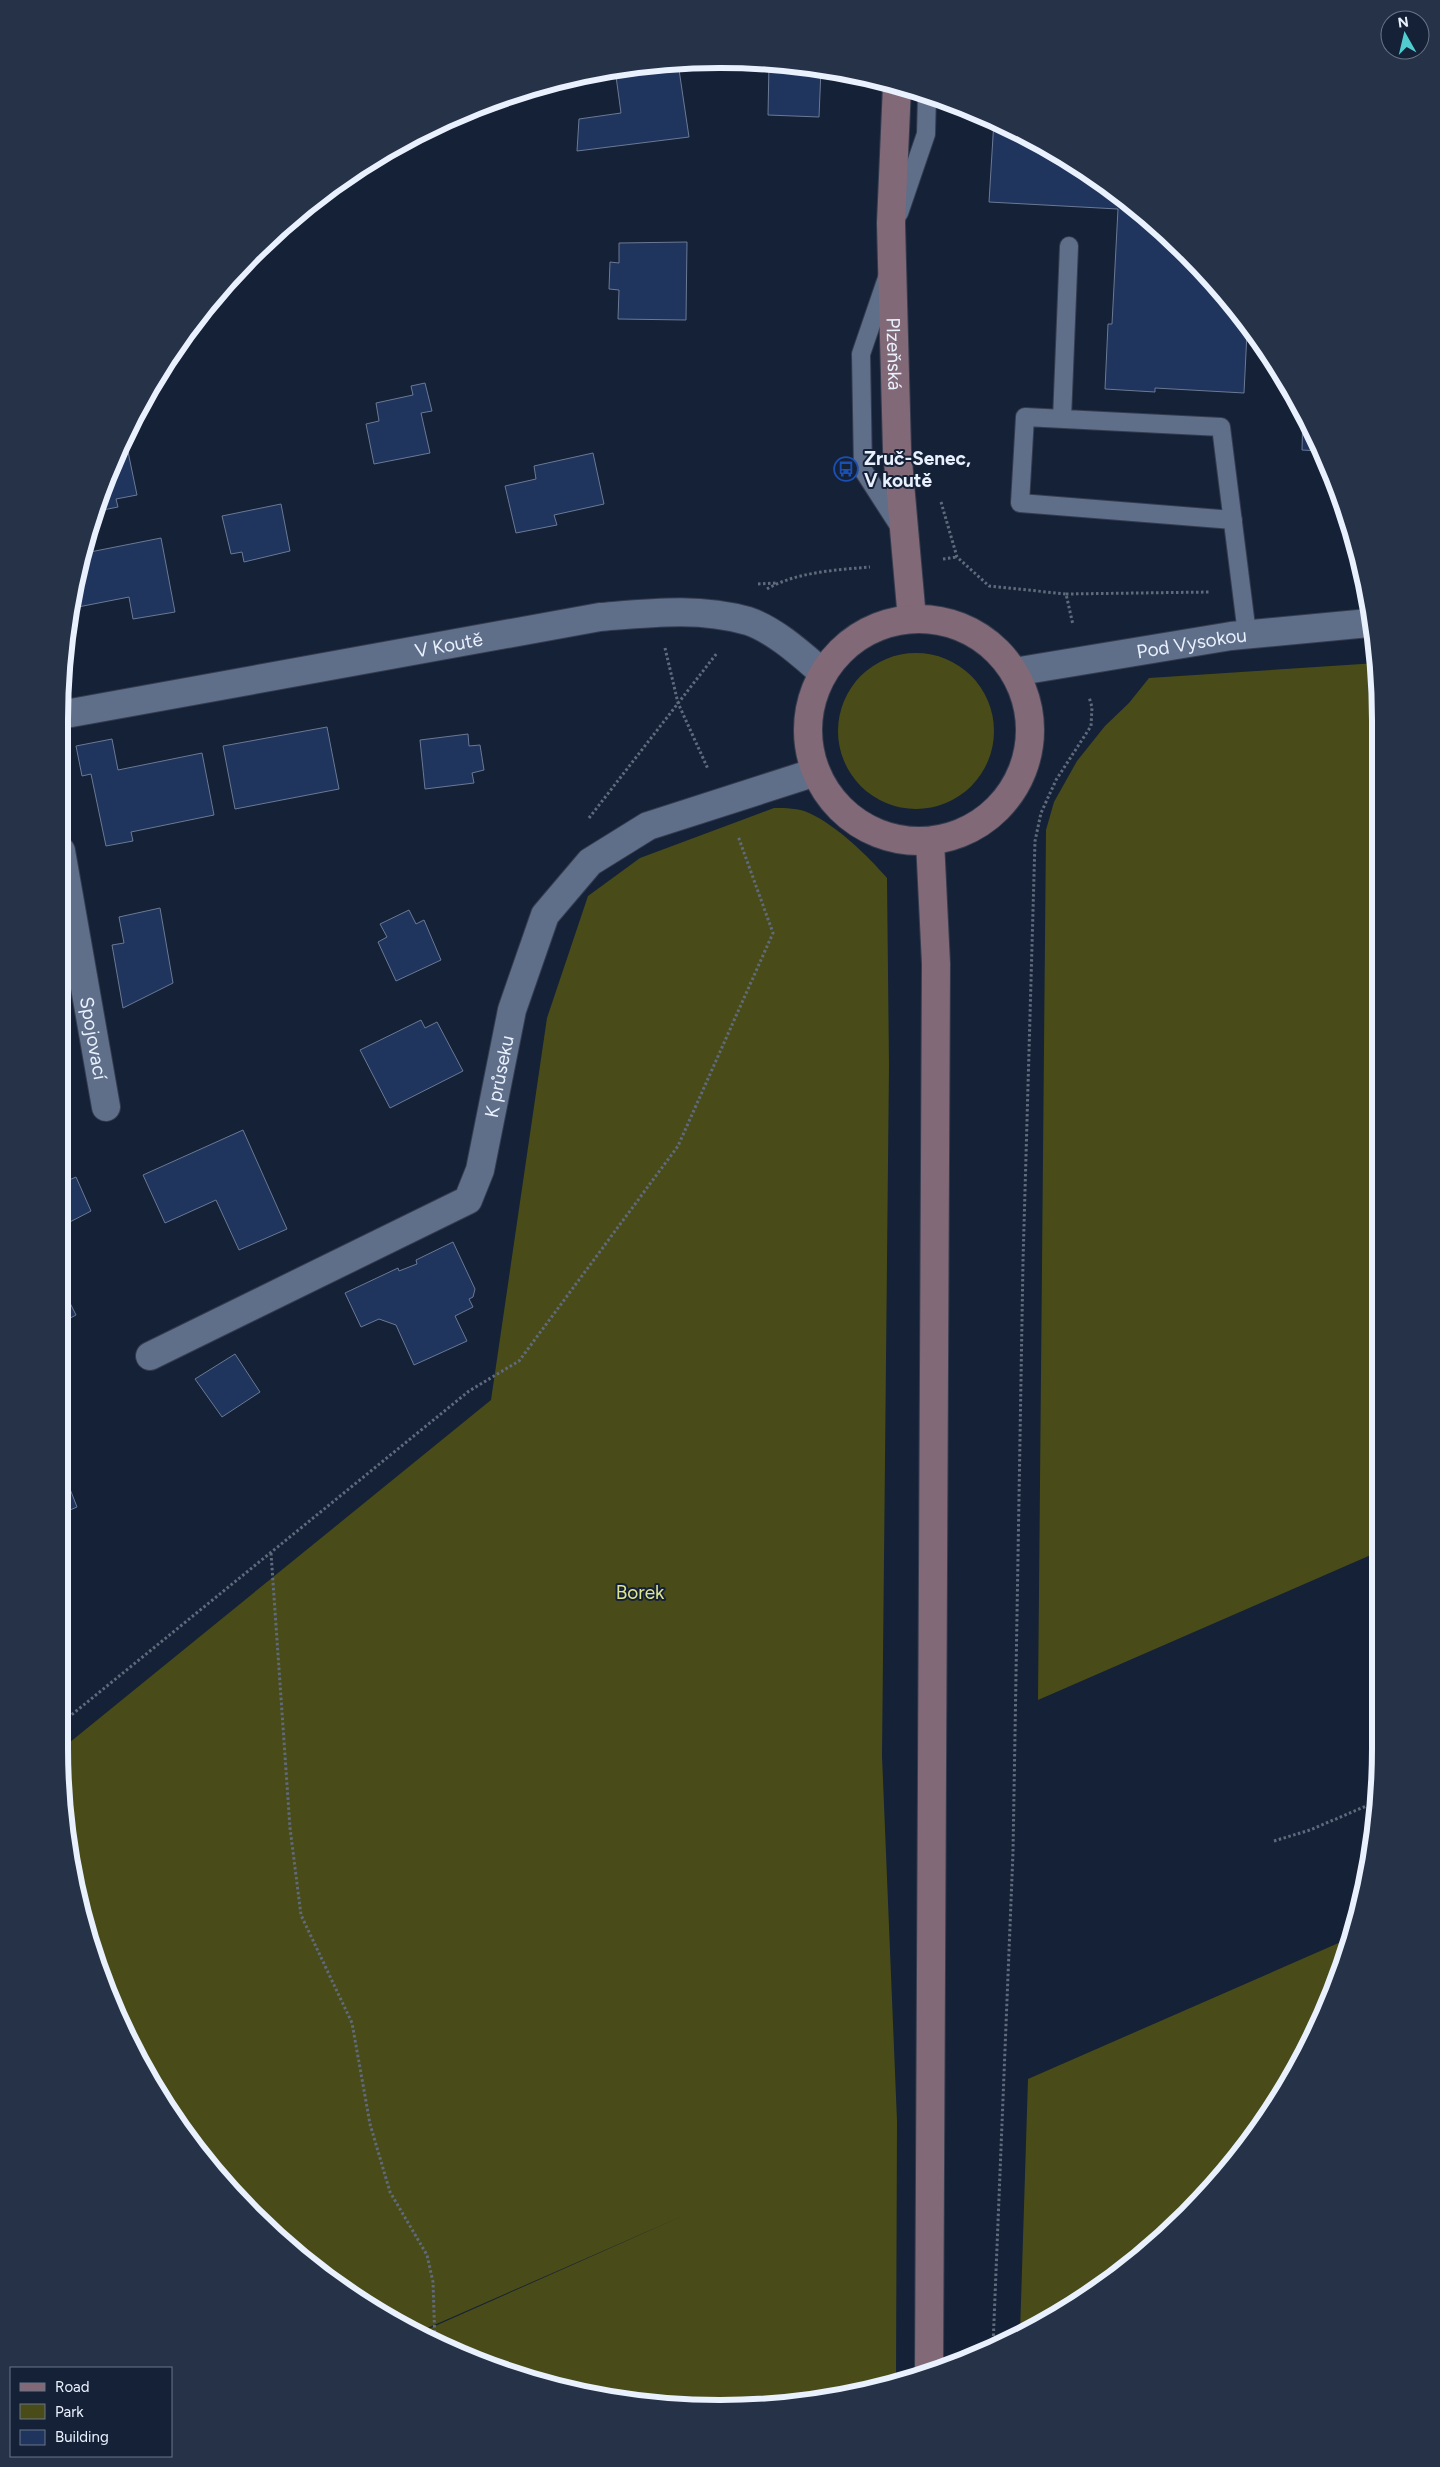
<svg xmlns="http://www.w3.org/2000/svg" width="1440" height="2467" font-family="Figtree,sans-serif">
<style>
.green{fill:#494c18}
.building{fill:#1f355e;stroke:#6a7994}
.lines{fill:none;stroke-linecap:round;stroke-linejoin:round}
.service-casing{stroke:#353c4f;stroke-width:20}
.minor-casing{stroke:#353c4f;stroke-width:30}
.tertiary-casing{stroke:#353c4f;stroke-width:30}
.secondary-casing{stroke:#353c4f;stroke-width:30}
.path{stroke:#606a7d;stroke-width:3;stroke-dasharray:2.5 2.5;stroke-linecap:butt}
.service{stroke:#5f6e89;stroke-width:18}
.minor{stroke:#5f6e89;stroke-width:28}
.tertiary{stroke:#5f6e89;stroke-width:28}
.secondary{stroke:#816977;stroke-width:28}
.labels{text-anchor:middle;stroke-width:4;stroke-linejoin:round;paint-order:stroke}
.street-label{font-size:19px;fill:#eaf1fe;stroke:#152137}
.poi-label{font-size:19px;font-weight:bold;fill:#eaf1fe;stroke:#152137;text-anchor:start}
.park-label{font-size:19px;fill:#dfe691;stroke:#152137}
.rim{fill:none;stroke:#eaf1fe;stroke-width:6}
</style>
<rect width="100%" height="100%" fill="#152137"/>
<path class="green" d="M838 731a78 78 0 1 1 156 0a78 78 0 1 1-156 0Z
M1377,663L1380,676V1551L1038,1700L1046,830L1054,802L1077,761L1105,726L1129,703L1149,678Z
M774,808C786,808 798,808 809,813C836,825 868,856 887,878L889,1065L882,1756L897,2121L896,2380L763,2407L634,2403L549,2386L428,2340L417,2334L687,2214L416,2333L352,2297L253,2215L195,2149L127,2040L94,1959L64,1834V1747L491,1400L547,1018L588,896L640,858Z
M1350,1938L1346,1959L1270,2114L1217,2183L1123,2271L1050,2320L1020,2334L1028,2079Z"/>
<path class="building" d="M678,63L689,137L577,151L579,119L621,113L615,69Z
M769,64L821,69L819,117L768,115Z
M994,120L1087,170L1188,253L1244,326V331L1247,332L1244,393L1155,388V392L1105,389L1108,324H1112L1118,209L989,202Z
M687,242L686,320L618,319L619,290L609,289L610,262L619,263V243Z
M425,383L432,411L421,413L430,453L374,464L366,424L379,421L376,403L413,395L411,386Z
M1303,413L1320,451L1302,450Z
M126,442L137,495L116,499L118,507L93,512Z
M593,453L604,504L554,515L557,525L516,533L505,486L536,479L534,466Z
M281,504L290,551L244,562L242,552L231,554L222,516Z
M161,538L175,612L133,619L129,597L78,607L76,596L85,553Z
M327,727L339,789L235,809L223,746Z
M468,734L469,746L480,745L484,770L472,773L474,783L425,789L420,740Z
M112,739L118,770L202,753L214,815L131,832L133,841L106,846L91,774L82,776L76,746Z
M160,908L173,983L123,1008L112,945L124,943L119,917Z
M409,910L416,924L424,920L441,960L396,981L378,942L387,937L380,924Z
M421,1020L425,1028L437,1022L463,1071L390,1108L360,1050Z
M243,1130L287,1229L239,1250L216,1200L165,1223L143,1175Z
M76,1177L91,1211L66,1224L62,1217V1183Z
M453,1242L475,1289L473,1297L469,1299L473,1307L455,1316L467,1341L414,1365L396,1325L379,1319L361,1327L345,1293L398,1268L399,1271L417,1264L416,1260Z
M62,1287L76,1315L63,1322Z
M235,1354L260,1392L222,1417L195,1379Z
M63,1471L77,1507L63,1513Z"/>
<g class="lines">
<g class="service-casing">
<path id="service" d="M899,213L926,134L927,95
M887,278L861,354L863,470L901,529
M1062,419L1069,246
M1233,520L1020,503L1025,417L1221,427C1230,496 1238,565 1247,634"/>
</g>
<g class="minor-casing">
<g id="minor">
<path id="s1" d="M60,715L600,617C650,613 699,607 748,621C775,630 802,655 823,673"/>
<path id="s2" d="M61,851L106,1107"/>
<path id="s3" d="M150,1356L468,1200L480,1170L512,1010L545,915L590,862L648,826L816,772"/>
</g>
</g>
<g class="tertiary-casing">
<g id="tertiary">
<path id="s4" d="M1014,672L1231,636L1369,623"/>
</g>
</g>
<g class="secondary-casing">
<g id="secondary">
<path id="s5" d="M897,86L891,223L892,263L897,450L912,619"/>
<circle cx="919" cy="730" r="111"/>
<path d="M929,2374L936,964L930,841"/>
</g>
</g>
<path class="path" d="M941,502L957,557L989,586L1066,594L1073,625
M943,559L957,557
M758,584L777,583
M767,589C796,572 836,570 870,567
M1066,594L1210,592
M665,648L678,703L708,769
M589,818L717,653
M271,1553L290,1828L301,1915L352,2023L370,2124L390,2192L427,2255L433,2282L435,2343
M64,1721L469,1391L519,1361L678,1146L773,933L738,836
M1274,1841L1310,1830L1378,1801
M993,2346L1013,1852L1023,1261L1035,841L1041,813L1056,780L1091,726L1092,707L1089,697"/>
<use href="#service" class="service"/>
<use href="#minor" class="minor"/>
<use href="#tertiary" class="tertiary"/>
<use href="#secondary" class="secondary"/>
</g>
<defs>
<g id="bus-ring" transform="scale(1.25)"><circle r="9.5" fill="#152137" stroke="#1a4fb4" stroke-width="1.5"/><path d="M-5-6H5V4H4V6H2V4H-2V6H-4V4H-5ZM-3.5-4V0h7V-4ZM-3.5 1.2v1.5H-2V1.2ZM2 1.2v1.5H3.5V1.2Z" fill="#1a4fb4"/></g>
</defs>
<g fill-rule="evenodd">
<use href="#bus-ring" x="846" y="469"/>
</g>
<g class="labels">
<g class="street-label">
<text dy="7" stroke="none"><textPath href="#s5" startOffset="268">Plzeňská</textPath></text>
<text dy="7" stroke="none"><textPath href="#s4" startOffset="180">Pod Vysokou</textPath></text>
<text dy="7" stroke="none"><textPath href="#s1" startOffset="395">V Koutě</textPath></text>
<text dy="7" stroke="none"><textPath href="#s2" startOffset="190">Spojovací</textPath></text>
<text dy="7" stroke="none"><textPath href="#s3" startOffset="482">K průseku</textPath></text>
</g>
<g class="poi-label">
<text x="864" y="465">Zruč-Senec,<tspan x="864" dy="22">V koutě</tspan></text>
</g>
<g class="park-label">
<text x="640" y="1599">Borek</text>
</g>
</g>
<path d="M0 0H1440V2467H0ZM720 68H720A652 652 0 0 1 1372 720V1748A652 652 0 0 1 720 2400H720A652 652 0 0 1 68 1748V720A652 652 0 0 1 720 68Z" fill="#263247" fill-rule="evenodd"/>
<path class="rim" d="M720 68H720A652 652 0 0 1 1372 720V1748A652 652 0 0 1 720 2400H720A652 652 0 0 1 68 1748V720A652 652 0 0 1 720 68Z"/>
<rect x="10" y="2367" width="162" height="90" fill="#152137" stroke="#6a7487"/>
<rect x="20" y="2383" width="25" height="8" fill="#816977" stroke="#6a7487"/>
<text x="55" y="2392" font-size="15" fill="#eaf1fe">Road</text>
<rect x="20" y="2404" width="25" height="15" fill="#494c18" stroke="#6a7487"/>
<text x="55" y="2417" font-size="15" fill="#eaf1fe">Park</text>
<rect x="20" y="2430" width="25" height="15" fill="#1f355e" stroke="#6a7487"/>
<text x="55" y="2442" font-size="15" fill="#eaf1fe">Building</text>
<g transform="translate(1405 35) rotate(352)"><circle r="24" fill="#152137" stroke="#6a7487"/>
<path d="M0-4L9 19L0 12L-9 19Z" fill="#52cdcf"/>
<text y="-8" font-size="14" font-weight="bold" text-anchor="middle" fill="#eaf1fe">N</text>
</g>
</svg>
